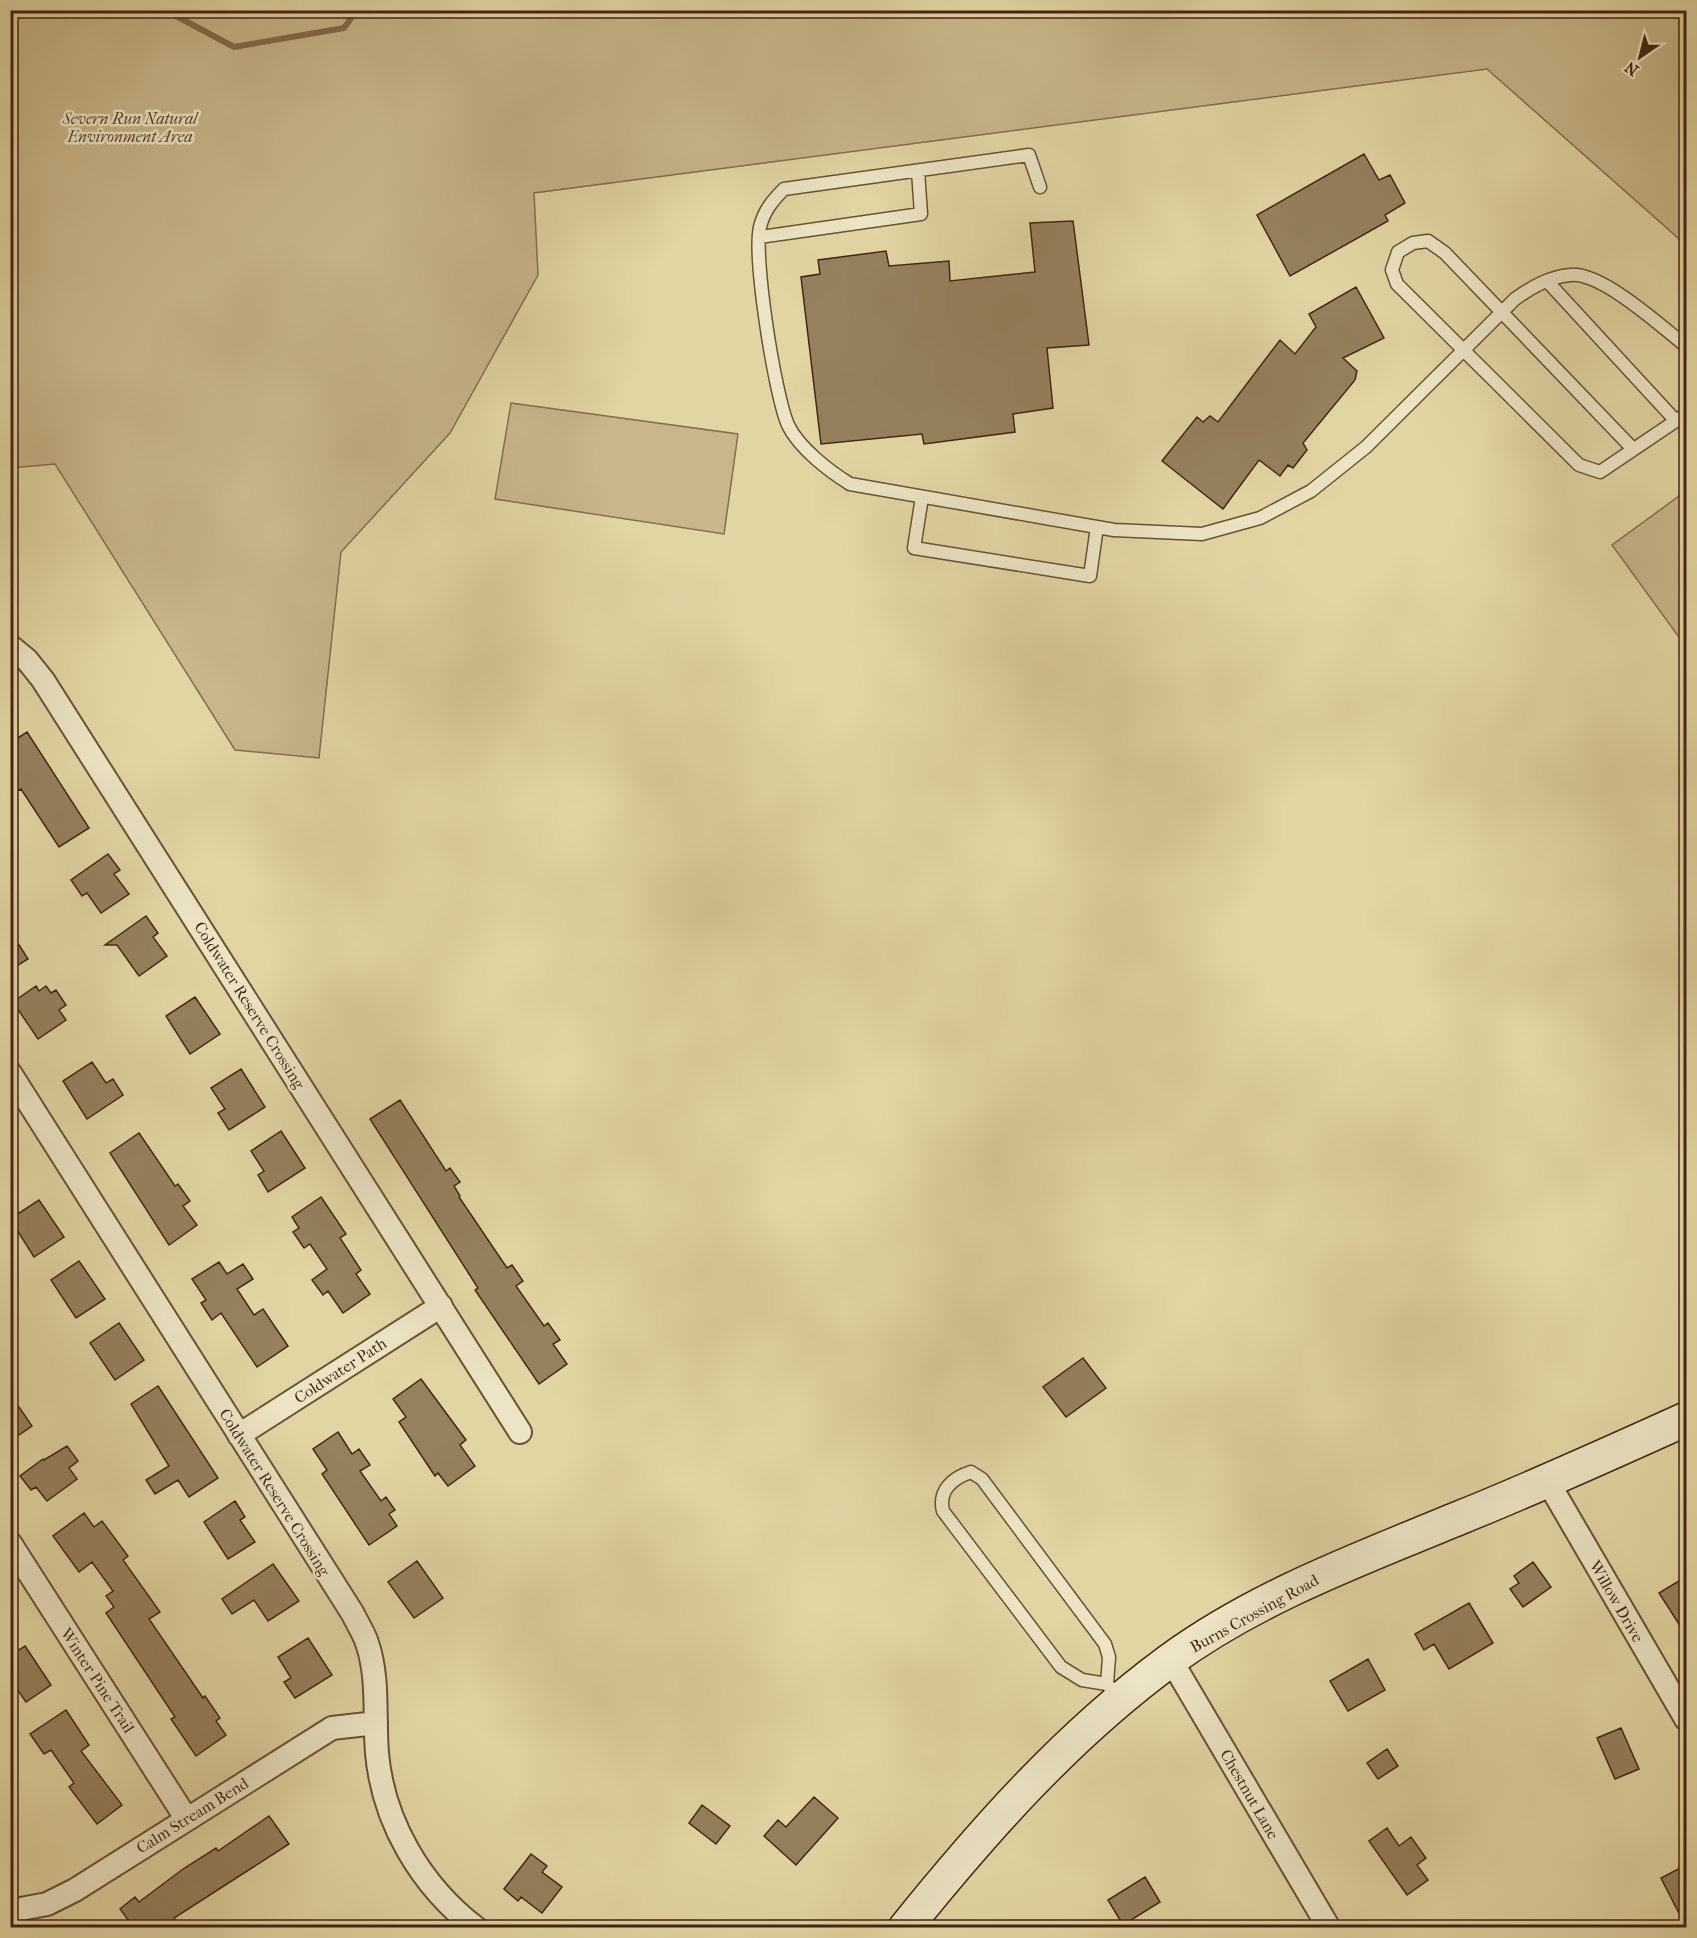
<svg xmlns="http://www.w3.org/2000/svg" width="1697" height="1938" font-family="'IM FELL French Canon',serif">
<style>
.green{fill:#c7b78b;stroke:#846e4e;stroke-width:1.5}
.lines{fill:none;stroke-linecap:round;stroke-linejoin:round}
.stream{stroke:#826c4c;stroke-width:6}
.building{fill:#95815e;stroke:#422612;stroke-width:1.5}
.lane-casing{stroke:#6a5236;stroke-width:15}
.street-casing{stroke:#6a5236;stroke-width:26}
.secondary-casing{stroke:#422612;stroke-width:36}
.lane{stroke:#ece4c4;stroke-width:12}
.street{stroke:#ece4c4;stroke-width:22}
.secondary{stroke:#ece4c4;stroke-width:33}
.labels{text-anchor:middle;stroke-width:5;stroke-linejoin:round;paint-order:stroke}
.park-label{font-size:16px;font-style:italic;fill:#5d432a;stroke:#ece4c4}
.street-label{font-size:16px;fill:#422612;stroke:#ece4c4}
</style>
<rect width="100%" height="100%" fill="#e2d5a4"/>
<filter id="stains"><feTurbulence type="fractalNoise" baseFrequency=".00333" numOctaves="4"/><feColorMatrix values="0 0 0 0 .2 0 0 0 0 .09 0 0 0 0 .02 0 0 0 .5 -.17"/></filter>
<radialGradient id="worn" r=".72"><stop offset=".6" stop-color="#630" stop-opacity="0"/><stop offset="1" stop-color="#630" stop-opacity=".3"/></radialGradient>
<path class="green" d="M11,10L1686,11V245L1487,69L534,193L538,275L450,433L341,552L319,758L235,750L55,464L11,468Z
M511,403L738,434L724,534L495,499Z
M1686,491V647L1612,545Z"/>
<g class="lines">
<path class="stream" d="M165,10L234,47L344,28L357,10"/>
</g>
<path class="building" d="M1364,154L1379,180L1390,175L1405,203L1385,215L1388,221L1290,276L1257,215Z
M1073,221L1089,345L1047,348L1053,408L1013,414L1015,432L924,444L922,434L821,444L801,277L820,274L818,260L886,251L889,266L949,261L950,281L1035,272L1030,223Z
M1356,287L1384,338L1343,358L1357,371L1355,380L1303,443L1307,450L1293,468L1288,465L1280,476L1259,460L1223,509L1162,461L1197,417L1203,422L1210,416L1218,422L1280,340L1295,354L1316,327L1309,314Z
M27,732L89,828L59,847L21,789L10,795V743Z
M108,854L120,870L114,874L129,894L101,913L87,893L82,896L71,880Z
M146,916L158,933L153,937L167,956L139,976L117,945H105Z
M10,931L28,959L10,970Z
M36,986L39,991L46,986L51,993L56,990L66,1005L59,1010L66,1020L38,1039L13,1002Z
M195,997L220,1034L190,1054L166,1016Z
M92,1062L106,1083L113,1079L123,1095L87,1119L63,1081Z
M241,1069L265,1107L229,1130L218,1113L225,1109L211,1088Z
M400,1100L446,1171L450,1168L460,1182L454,1186L460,1196L459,1197L507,1268L512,1265L523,1281L516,1286L544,1326L548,1323L560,1340L553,1344L567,1364L539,1384L475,1290L478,1288L370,1119Z
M281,1131L305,1168L268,1192L258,1175L264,1171L251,1151Z
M139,1133L175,1186L178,1184L190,1201L183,1206L197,1225L169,1245L110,1153Z
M321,1197L346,1234L340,1238L361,1270L356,1274L370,1294L343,1313L328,1291L323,1295L312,1280L327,1269L310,1244L304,1248L293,1232L299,1228L292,1217Z
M39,1200L64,1237L34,1257L10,1219Z
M79,1261L105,1299L76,1318L51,1280Z
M219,1262L227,1274L243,1264L253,1279L237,1289L254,1315L263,1309L288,1346L257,1367L221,1313L212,1320L201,1303L206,1300L192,1279Z
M119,1323L144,1360L115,1380L90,1343Z
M1083,1358L1106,1388L1066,1417L1043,1387Z
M421,1379L466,1440L460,1445L475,1466L448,1486L438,1473L435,1476L399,1422L406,1417L393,1399Z
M158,1386L218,1478L189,1497L178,1480L155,1494L146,1480L169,1466L131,1404Z
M10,1394L32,1426L10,1441Z
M338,1432L352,1454L359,1449L370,1465L360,1471L381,1501L386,1497L395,1510L389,1514L397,1526L369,1545L322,1474L327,1470L313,1449Z
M67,1446L78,1461L69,1468L77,1479L47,1501L36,1487L31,1490L20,1476L43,1459L44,1460Z
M235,1501L245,1517L240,1520L255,1542L228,1559L204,1522Z
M84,1513L94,1527L102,1521L128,1556L123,1560L160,1612L149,1619L203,1698L205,1696L220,1718L216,1721L226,1735L196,1756L171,1719L175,1717L106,1613L114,1607L106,1596L113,1591L92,1562L79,1572L53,1536Z
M417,1561L443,1598L414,1618L388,1582Z
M1533,1562L1551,1587L1523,1607L1510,1589L1519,1583L1514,1576Z
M273,1564L299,1601L268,1621L254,1600L232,1614L222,1599Z
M1682,1579L1686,1587V1635L1659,1593Z
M1469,1603L1493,1643L1449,1669L1434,1644L1424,1650L1415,1634Z
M308,1638L332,1675L295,1698L284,1682L291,1678L278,1657Z
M25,1646L51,1685L26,1702L10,1679V1656Z
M1368,1659L1385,1690L1348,1711L1330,1681Z
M66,1710L89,1745L81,1751L122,1805L97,1824L69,1787L74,1783L51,1750L44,1754L30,1734Z
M1621,1728L1639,1769L1615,1779L1597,1738Z
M1387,1749L1398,1766L1378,1779L1367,1763Z
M814,1797L838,1818L796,1865L764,1836L778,1820L786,1827Z
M702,1805L730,1826L716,1844L689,1823Z
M269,1816L289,1844L174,1918L181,1928H134L120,1909L135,1897L139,1902L183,1869L216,1848L218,1851Z
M1387,1828L1399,1846L1411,1837L1426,1858L1417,1865L1428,1880L1407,1895L1369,1841Z
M531,1854L547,1866L542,1872L562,1887L542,1913L521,1897L518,1901L504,1889Z
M1686,1865V1927L1661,1878Z
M1145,1877L1160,1902L1123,1925L1108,1900Z"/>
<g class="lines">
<g class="lane-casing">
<path id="lane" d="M1040,187L1029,155L784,189C772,201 764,211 760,227C753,257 775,396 788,425C799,448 829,471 850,484L1114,530L1202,534L1260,518L1311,491L1366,447L1515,299C1532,287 1549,277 1570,275C1601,271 1662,327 1686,346
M760,237L921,214L918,171
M1547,281L1675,420
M1633,449L1445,253L1428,241L1413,243L1398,252L1392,270L1397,284L1579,465L1600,472L1686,414
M922,497L914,548L1090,576L1097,527
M1107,1684L1109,1657L1105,1644L982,1479L971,1472C952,1478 938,1491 943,1511L1061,1667L1082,1680L1107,1684L1119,1698"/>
</g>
<g class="street-casing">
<path id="street" d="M10,646L27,660L43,680L520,1432
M10,1073L353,1614C357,1623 364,1633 367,1643C379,1677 374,1717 377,1753C383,1822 421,1886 476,1928
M239,1435L441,1306
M1548,1482L1686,1719
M10,1543L186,1818
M1171,1660L1329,1928
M10,1911L47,1904L75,1890L332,1728L376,1723"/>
</g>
<g class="secondary-casing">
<path id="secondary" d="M905,1928C984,1830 1067,1736 1169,1661C1256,1597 1360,1559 1459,1518C1536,1487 1611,1453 1686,1419"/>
</g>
<use href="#lane" class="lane"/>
<use href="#street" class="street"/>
<use href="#secondary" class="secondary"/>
</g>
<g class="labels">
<g class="park-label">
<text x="130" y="124">Severn Run Natural<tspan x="130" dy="18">Environment Area</tspan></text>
</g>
<g class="street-label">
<text transform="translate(250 1005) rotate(58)" y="6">Coldwater Reserve Crossing</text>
<text transform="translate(340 1370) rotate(-33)" y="6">Coldwater Path</text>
<text transform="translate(275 1492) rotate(58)" y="6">Coldwater Reserve Crossing</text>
<text transform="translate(1617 1601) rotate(60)" y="6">Willow Drive</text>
<text transform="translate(1254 1613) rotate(-29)" y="6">Burns Crossing Road</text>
<text transform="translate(98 1680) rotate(57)" y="6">Winter Pine Trail</text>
<text transform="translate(1250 1794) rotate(60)" y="6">Chestnut Lane</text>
<text transform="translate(192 1815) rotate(-32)" y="6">Calm Stream Bend</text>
</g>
</g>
<rect width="1697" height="1938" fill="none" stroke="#e2d5a4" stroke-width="36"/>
<rect x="12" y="12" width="1673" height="1914" fill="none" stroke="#422612" stroke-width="3"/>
<rect x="18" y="18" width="1661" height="1902" fill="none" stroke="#422612" stroke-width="1.5"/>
<g transform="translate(1640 57) rotate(215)" stroke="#ece4c4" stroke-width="4.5" paint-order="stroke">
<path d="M0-4.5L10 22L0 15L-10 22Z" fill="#422612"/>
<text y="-9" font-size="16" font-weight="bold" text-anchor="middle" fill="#422612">N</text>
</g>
<rect width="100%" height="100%" filter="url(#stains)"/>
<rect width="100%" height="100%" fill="url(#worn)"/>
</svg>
